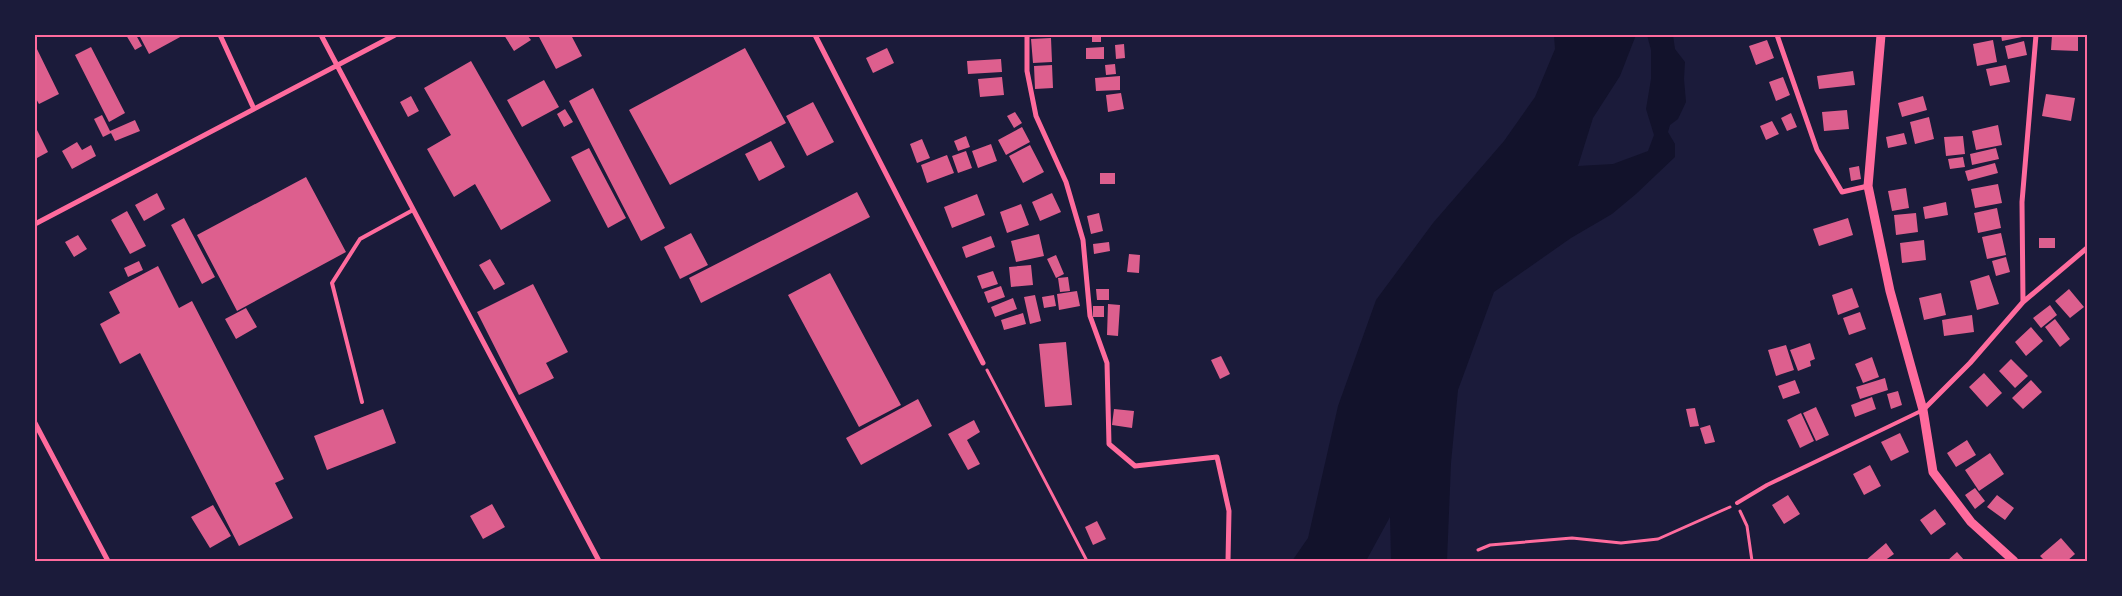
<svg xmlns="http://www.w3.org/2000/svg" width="2122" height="596" font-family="Raleway,sans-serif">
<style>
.water{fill:#12122b}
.building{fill:#dd5f8e}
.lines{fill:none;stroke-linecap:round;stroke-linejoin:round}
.path{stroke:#ff6b9d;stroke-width:3}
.service{stroke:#ff6b9d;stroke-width:4}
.minor{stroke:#ff6b9d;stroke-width:5}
.tertiary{stroke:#ff6b9d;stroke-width:9}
.neatline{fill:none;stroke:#ff6b9d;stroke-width:2}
</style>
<rect width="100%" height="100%" fill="#1b1b3a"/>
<path class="water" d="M1554,35H1636L1620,76L1593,118L1578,166L1613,164L1648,151L1654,135L1646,109L1651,79V50L1647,35H1673L1675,49L1685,62L1684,79L1686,102L1678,119L1670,125L1668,132L1675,144V157L1636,194L1612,214L1571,238L1494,292L1458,390L1451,463L1447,561H1391L1390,517L1366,561H1292L1308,538L1338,406L1376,300L1433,223L1504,141L1535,97L1555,49Z"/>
<path class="building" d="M126,35H136L142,46L135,50Z
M139,35H182V36L149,54Z
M504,35H527L531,40L514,51Z
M538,35H571L582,56L556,69Z
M1092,35H1101V42H1092Z
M2001,35H2022V37L2002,41Z
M2052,35H2078V51L2051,50Z
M1051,38L1052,62L1033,63L1031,39Z
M1767,40L1774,58L1756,65L1749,46Z
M1993,40L1997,62L1977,66L1973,44Z
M2024,41L2027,55L2008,59L2005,46Z
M1124,44L1125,58L1116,59L1115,45Z
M35,45L59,94L39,104L35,97Z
M91,47L125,113L109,122L75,55Z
M1104,47V59H1086V48Z
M745,48L786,123L670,185L629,110Z
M887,48L894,63L873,73L866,58Z
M1001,59L1002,72L968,74L967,61Z
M471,61L551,201L501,230L475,184L454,197L427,149L451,135L424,88Z
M1115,64L1116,74L1106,75L1105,65Z
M1052,65L1053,88L1035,89L1034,66Z
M2006,65L2010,82L1990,86L1986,69Z
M1853,71L1855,85L1819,89L1817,76Z
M1120,76V90L1096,91L1095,78Z
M1002,77L1004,95L980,97L978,79Z
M1783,77L1790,95L1776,101L1769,82Z
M544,80L559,107L522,127L507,100Z
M593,88L665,228L641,241L569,101Z
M1121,93L1124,109L1108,112L1106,95Z
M2046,94L2075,98L2071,121L2042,116Z
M411,96L419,111L408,117L400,102Z
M1923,96L1927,110L1902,117L1898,103Z
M813,102L834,142L807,156L786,116Z
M565,109L573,122L564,127L557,114Z
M1847,110L1849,129L1824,131L1822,112Z
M1015,112L1022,123L1014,128L1007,116Z
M1791,113L1797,127L1787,131L1781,118Z
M102,115L111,133L103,137L94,119Z
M1929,117L1934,139L1915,144L1910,122Z
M135,120L140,131L115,141L110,131Z
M1772,121L1779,134L1766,140L1760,126Z
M1998,125L2002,145L1976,150L1972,131Z
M1022,127L1030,142L1006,155L998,140Z
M37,130L48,152L37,158L35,131Z
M1904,133L1907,144L1888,148L1886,137Z
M966,136L970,147L958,151L954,141Z
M1963,136L1965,154L1946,156L1944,137Z
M922,139L930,158L917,163L910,144Z
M771,141L785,167L759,181L745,154Z
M77,142L82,150L91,145L96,156L72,169L62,151Z
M991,144L997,161L978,168L972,151Z
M1030,145L1044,172L1023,183L1009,156Z
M589,148L626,218L608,228L571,157Z
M1996,148L1999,159L1972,165L1970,154Z
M966,151L972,168L958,173L952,156Z
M947,155L954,173L927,183L921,165Z
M1963,157L1965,167L1950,169L1948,159Z
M1995,163L1998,173L1968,181L1965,171Z
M1859,166L1861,179L1851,181L1849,168Z
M1100,173H1115V184H1100Z
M306,177L346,252L237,311L197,235Z
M1998,184L2002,203L1975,208L1971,189Z
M1906,188L1909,208L1892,211L1888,191Z
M857,192L870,217L701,303L689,278Z
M157,193L165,209L144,221L135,205Z
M1052,193L1061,212L1040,221L1032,202Z
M977,194L985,215L952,228L944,207Z
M1946,202L1948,215L1925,219L1923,207Z
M1021,204L1029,225L1007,233L1000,212Z
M1997,208L2001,228L1978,233L1974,213Z
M127,211L146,246L130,254L111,220Z
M1099,213L1103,231L1091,234L1087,216Z
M1916,213L1918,232L1896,235L1894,215Z
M184,218L215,277L202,284L171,225Z
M1848,218L1853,235L1819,246L1813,229Z
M691,233L708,265L680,279L664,247Z
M2001,233L2006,255L1987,259L1982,237Z
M1039,234L1044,256L1016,262L1011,241Z
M78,235L87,249L74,257L65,242Z
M991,236L995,247L966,258L962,247Z
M2039,238H2055V248H2039Z
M1924,240L1926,260L1902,263L1900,243Z
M1109,242L1110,251L1094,254L1093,244Z
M1129,254L1140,255L1139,273L1127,272Z
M1056,255L1064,274L1056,278L1047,259Z
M2006,257L2010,272L1996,276L1992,261Z
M490,259L505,284L494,290L479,265Z
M139,261L143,270L128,277L124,268Z
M1031,265L1033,285L1011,287L1009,267Z
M158,266L179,308L192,301L284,479L275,483L293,518L239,546L140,353L120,364L100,324L120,313L109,292Z
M993,271L998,284L982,289L977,276Z
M830,273L901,405L859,427L788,295Z
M1989,275L1999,304L1977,310L1970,281Z
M1068,277L1070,291L1060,292L1058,278Z
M533,284L568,352L546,363L554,378L519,395L477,312Z
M1001,286L1005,297L988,303L984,292Z
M1852,288L1859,307L1838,315L1832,295Z
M1096,289H1109V300H1097Z
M2069,289L2084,307L2070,318L2055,301Z
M1077,291L1080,306L1059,310L1057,294Z
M1941,293L1946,315L1924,320L1919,298Z
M1035,295L1041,321L1030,324L1024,297Z
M1054,295L1056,306L1044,308L1042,297Z
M1013,298L1017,309L995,317L991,307Z
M1108,304L1120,305L1118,336L1107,335Z
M2050,305L2057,315L2041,328L2033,318Z
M1093,306H1104V317H1093Z
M246,308L257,327L236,339L225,319Z
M1860,312L1866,329L1849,335L1843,318Z
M1023,313L1026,324L1004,330L1001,320Z
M1972,315L1974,332L1944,336L1942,320Z
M2055,319L2070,339L2060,347L2045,327Z
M2031,327L2043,341L2026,356L2015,342Z
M1066,342L1072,405L1045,407L1039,344Z
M1810,343L1815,359L1810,361L1811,366L1798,371L1790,350Z
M1786,345L1794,370L1776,376L1768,350Z
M1221,356L1230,374L1220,379L1211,360Z
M1872,357L1879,377L1863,383L1855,364Z
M2011,359L2028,376L2015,388L1999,371Z
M1984,373L2002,393L1987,407L1969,387Z
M1885,378L1888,390L1860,399L1856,387Z
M1795,380L1800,393L1783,399L1778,386Z
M2031,380L2042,392L2023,409L2012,398Z
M1898,391L1902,405L1891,409L1887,394Z
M1872,397L1876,409L1855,417L1851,405Z
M918,399L932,426L861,465L846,438Z
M1816,407L1829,435L1816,441L1803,413Z
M1695,408L1699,426L1690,427L1686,409Z
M383,409L396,443L327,470L314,436Z
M1114,409L1134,411L1132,428L1112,425Z
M1801,413L1814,441L1800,448L1787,420Z
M974,420L980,432L967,440L980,464L968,470L948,434Z
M1710,425L1715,442L1705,444L1700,428Z
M1900,433L1909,452L1891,461L1881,442Z
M1967,440L1976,455L1956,467L1947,453Z
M1990,453L2004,474L1979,491L1965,470Z
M1870,465L1881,486L1864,495L1853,474Z
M1975,488L1985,501L1975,509L1965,495Z
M1788,495L1800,514L1784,524L1772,505Z
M1997,495L2014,508L2005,520L1987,507Z
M492,504L505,527L483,539L470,516Z
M213,505L231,536L210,548L191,517Z
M1935,509L1946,524L1931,535L1920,520Z
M1097,521L1106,539L1093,545L1085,527Z
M2061,538L2075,554L2067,561H2045L2040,556Z
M1886,543L1894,554L1884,561H1865Z
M1957,552L1965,561H1947Z"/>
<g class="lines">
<path class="path" d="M987,370L1087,561
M1740,511L1747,526L1752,561
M1478,550L1490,545L1572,538L1621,543L1658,539L1730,507"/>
<path class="service" d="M362,402L332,283L360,239L413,210
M1737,503L1767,485L1923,410"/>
<path class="minor" d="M220,35L254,109
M321,35L599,561
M815,35L983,363
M1027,35V71L1036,116L1066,182L1083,240L1090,316L1107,363L1109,444L1135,466L1217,457L1229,511L1228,561
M1777,35L1817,150L1842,192L1868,186
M35,224L395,35
M2023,302L2022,202L2036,35
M1923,410L1970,363L2023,302L2087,248
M35,423L108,561"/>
<path class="tertiary" d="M1881,35L1868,186L1890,291L1923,410L1933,472L1971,522L2014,561"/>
</g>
<rect width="2122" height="596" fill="none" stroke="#1b1b3a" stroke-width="72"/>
<rect x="36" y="36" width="2050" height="524" class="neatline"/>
</svg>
